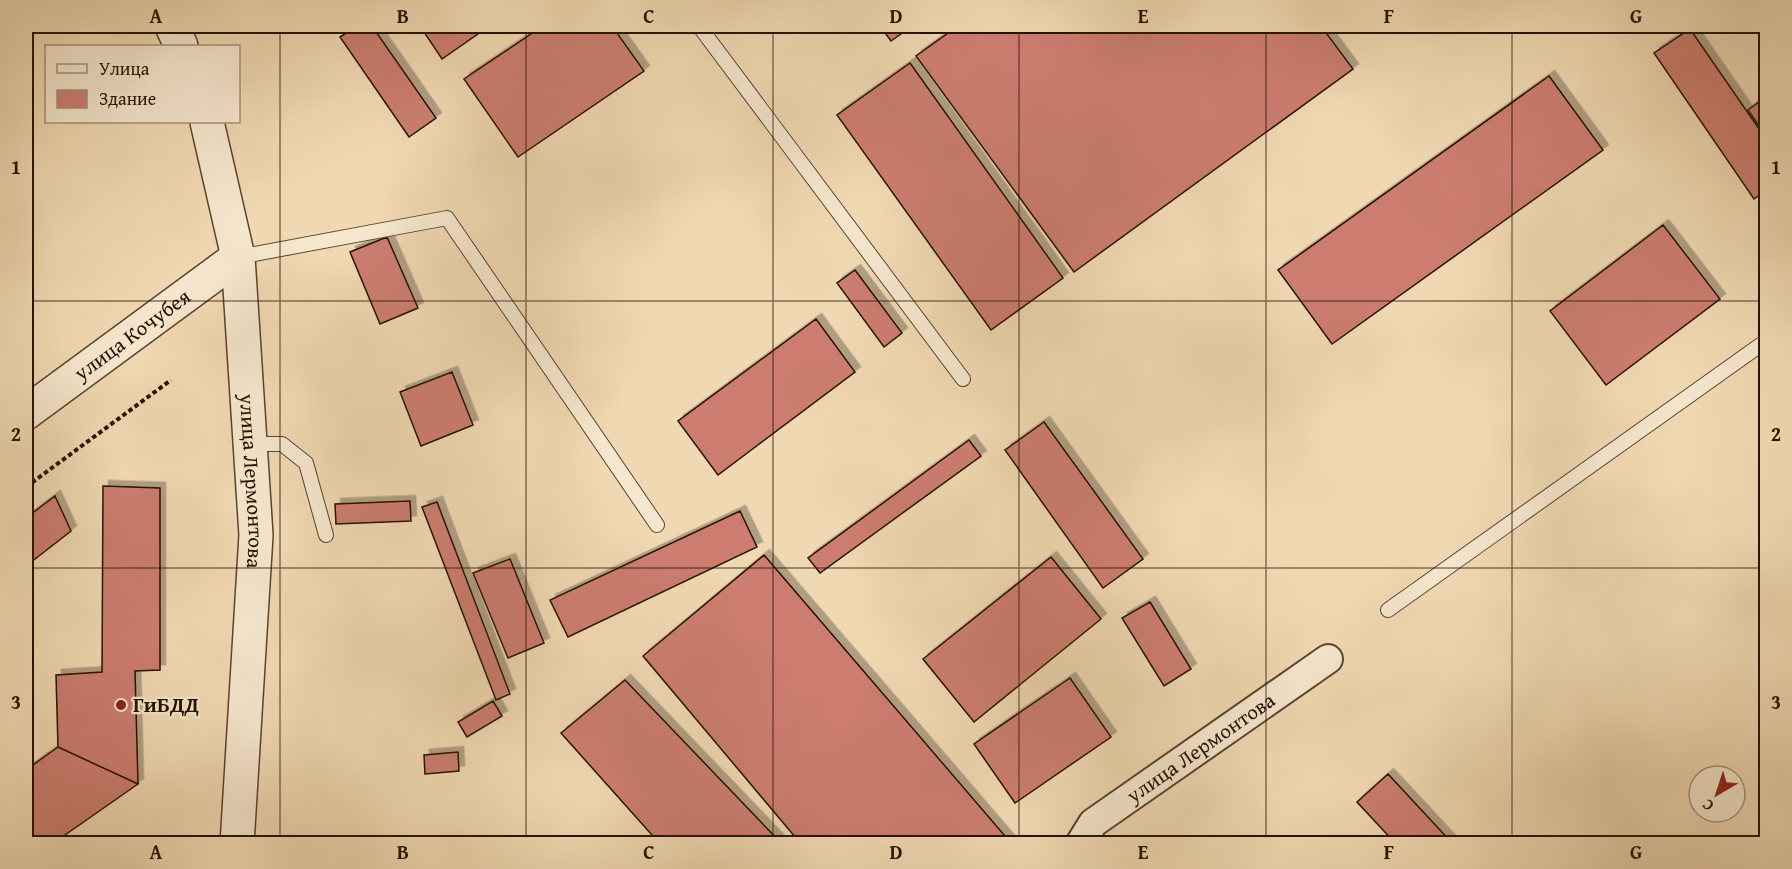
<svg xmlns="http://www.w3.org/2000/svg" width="1792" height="869" font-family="'Gentium Book Plus',serif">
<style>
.building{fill:#cc7d70;stroke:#251203;stroke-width:1.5;filter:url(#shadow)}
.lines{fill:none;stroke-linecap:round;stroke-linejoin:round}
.service-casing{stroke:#58442f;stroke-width:16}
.minor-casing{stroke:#58442f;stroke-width:32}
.tertiary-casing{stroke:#58442f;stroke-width:36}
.path{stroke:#251203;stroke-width:4;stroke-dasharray:4.5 3;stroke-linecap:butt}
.service{stroke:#f5e6cd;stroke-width:14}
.minor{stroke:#f5e6cd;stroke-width:28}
.tertiary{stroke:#f5e6cd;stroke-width:33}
.grid{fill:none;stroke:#251203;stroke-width:1.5;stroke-opacity:0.55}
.poi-dot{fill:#8f2418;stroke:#f5e6cd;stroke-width:2}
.labels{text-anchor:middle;stroke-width:4.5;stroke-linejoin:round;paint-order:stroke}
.street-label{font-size:21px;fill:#251203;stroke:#f5e6cd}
.poi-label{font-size:21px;font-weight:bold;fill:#251203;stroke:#f5e6cd;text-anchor:start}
.neatline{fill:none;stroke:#251203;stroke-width:2}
.grid-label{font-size:20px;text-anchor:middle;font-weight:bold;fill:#251203}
</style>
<defs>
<filter id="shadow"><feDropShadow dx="5.5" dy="-5.5" stdDeviation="0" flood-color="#0004"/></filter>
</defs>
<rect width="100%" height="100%" fill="#f0d8b2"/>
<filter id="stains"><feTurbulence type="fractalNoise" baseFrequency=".00333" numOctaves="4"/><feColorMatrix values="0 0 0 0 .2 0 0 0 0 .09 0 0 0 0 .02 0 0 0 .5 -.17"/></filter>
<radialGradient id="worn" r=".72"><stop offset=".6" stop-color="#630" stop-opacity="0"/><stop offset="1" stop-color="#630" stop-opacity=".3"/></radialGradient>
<path class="building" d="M357,26H372L436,118L409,137L340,37Z
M420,26H483L485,29L442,59Z
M543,26H612L644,71L518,157L464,79Z
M880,26H912L891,41Z
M958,26H1321L1353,69L1074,272L916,56Z
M1690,29L1766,139V190L1754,199L1654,53Z
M910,63L1063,278L991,330L837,115Z
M1549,76L1603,150L1332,344L1278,270Z
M1766,97V136L1748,110Z
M1663,225L1720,299L1606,385L1550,311Z
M387,237L418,308L380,324L350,252Z
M855,270L902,333L884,347L837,283Z
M816,319L855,372L718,475L678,421Z
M452,372L473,425L421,446L400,392Z
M1044,422L1143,559L1103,588L1005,450Z
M969,440L981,456L820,573L808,558Z
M103,486L160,488V670L135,671L138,784L58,747L56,675L102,672Z
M55,496L71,531L26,566V518Z
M410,501L411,521L336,524L335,504Z
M437,502L510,694L496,700L422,507Z
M740,511L757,547L568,637L550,600Z
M764,555L1011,843L801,844L643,656Z
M1051,557L1101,619L974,722L923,659Z
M510,559L544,643L508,658L473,573Z
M1150,602L1191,669L1164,686L1122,618Z
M1070,678L1111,737L1015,803L974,744Z
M625,680L782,844H660L561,733Z
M493,701L502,716L467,737L458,722Z
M58,747L138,784L52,844H26V787L33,782L26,770Z
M458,752L459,771L425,774L424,755Z
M1388,774L1453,844H1396L1357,802Z"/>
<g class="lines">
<g class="service-casing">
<path id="service" d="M699,26L963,379
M238,257L447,218L657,525
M250,444H282L306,463L326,535
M1388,610L1766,341"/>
</g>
<g class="minor-casing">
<g id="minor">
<path id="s1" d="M1080,844L1093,823L1328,659"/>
</g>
</g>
<g class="tertiary-casing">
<g id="tertiary">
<path d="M172,26L181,46"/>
<path id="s2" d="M207,122L238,257L256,535L237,844"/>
<path id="s3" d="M26,413L238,257"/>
</g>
</g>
<path class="path" d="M26,487L171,380"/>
<use href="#service" class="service"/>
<use href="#minor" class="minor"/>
<use href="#tertiary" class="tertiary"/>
</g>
<path class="grid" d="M280,26V844M526,26V844M773,26V844M1019,26V844M1266,26V844M1512,26V844M26,301H1766M26,568H1766"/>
<circle class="poi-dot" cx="121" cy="705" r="6"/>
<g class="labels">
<g class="street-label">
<text dy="7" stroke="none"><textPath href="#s3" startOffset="132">улица Кочубея</textPath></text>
<text dy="7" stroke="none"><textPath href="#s2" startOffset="363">улица Лермонтова</textPath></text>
<text dy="7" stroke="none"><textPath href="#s1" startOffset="156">улица Лермонтова</textPath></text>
</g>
<g class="poi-label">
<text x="133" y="712">ГиБДД</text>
</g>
</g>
<rect width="1792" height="869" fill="none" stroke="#f0d8b2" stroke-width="66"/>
<rect x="45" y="45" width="195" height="78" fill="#f5e6cd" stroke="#a2917c" stroke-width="1.5"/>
<rect x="57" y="64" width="30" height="9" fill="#f5e6cd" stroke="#a2917c" stroke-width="1.5"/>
<text x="99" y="75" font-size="18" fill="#251203">Улица</text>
<rect x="57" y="90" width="30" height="18" fill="#cc7d70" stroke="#a2917c" stroke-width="1.5"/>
<text x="99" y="105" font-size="18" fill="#251203">Здание</text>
<g transform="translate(1717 794) rotate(219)"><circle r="28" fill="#f5e6cd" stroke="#a2917c" stroke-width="1.5"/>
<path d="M0-4.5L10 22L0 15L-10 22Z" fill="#8f2418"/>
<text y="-9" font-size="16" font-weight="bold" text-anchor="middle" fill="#251203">С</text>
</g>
<rect x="33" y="33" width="1726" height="803" class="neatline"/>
<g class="grid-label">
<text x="156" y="23">A</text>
<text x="403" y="23">B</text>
<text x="649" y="23">C</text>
<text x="896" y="23">D</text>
<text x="1143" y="23">E</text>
<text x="1389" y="23">F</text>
<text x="1636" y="23">G</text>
<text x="16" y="174">1</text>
<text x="1776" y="174">1</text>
<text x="16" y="441">2</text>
<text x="1776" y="441">2</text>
<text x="16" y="709">3</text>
<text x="1776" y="709">3</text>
<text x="156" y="859">A</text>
<text x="403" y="859">B</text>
<text x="649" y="859">C</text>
<text x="896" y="859">D</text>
<text x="1143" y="859">E</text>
<text x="1389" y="859">F</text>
<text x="1636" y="859">G</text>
</g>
<rect width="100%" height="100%" filter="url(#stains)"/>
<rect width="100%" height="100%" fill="url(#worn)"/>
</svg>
